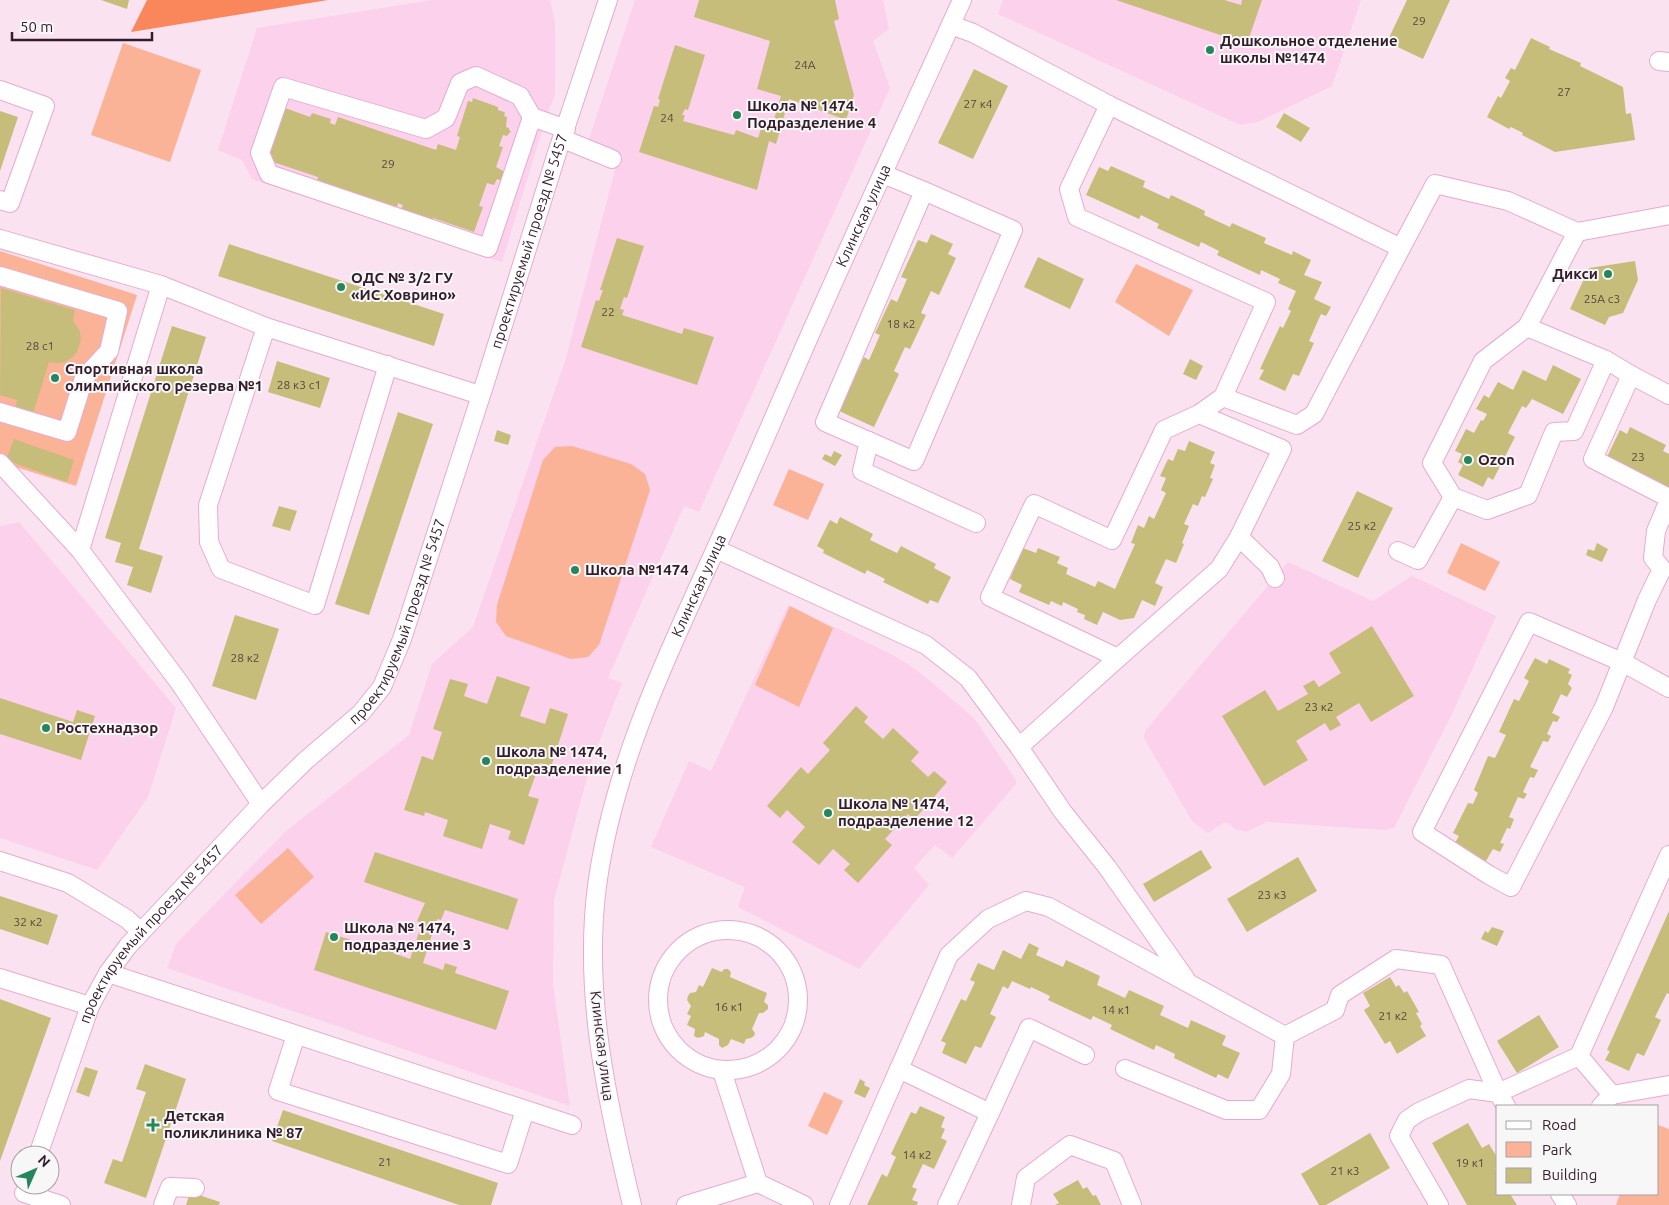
<svg xmlns="http://www.w3.org/2000/svg" width="1669" height="1205" font-family="Ubuntu,sans-serif">
<style>
.built{fill:#fbd1eb}
.green{fill:#fbb398}
.forest{fill:#fa875b}
.building{fill:#c7bd7b}
.lines{fill:none;stroke-linecap:round;stroke-linejoin:round}
.minor-casing{stroke:#e7aad0;stroke-width:20}
.minor{stroke:#fff;stroke-width:18}
.poi-dot{fill:#25855d;stroke:#f7f7f7;stroke-width:2}
.labels{text-anchor:middle;stroke-width:4;stroke-linejoin:round;paint-order:stroke}
.number-label{font-size:12px;fill:#58443f}
.poi-label{font-size:15px;font-weight:bold;fill:#331c2b;stroke:#f7f7f7;text-anchor:start}
.street-label{font-size:15px;fill:#331c2b;stroke:#f7f7f7}
</style>
<rect width="100%" height="100%" fill="#fbe2f1"/>
<path class="built" d="M432,0H550L555,22V94L545,121L502,262L252,179L242,160L218,150L257,28Z
M635,0H883L889,29L873,41L890,88L699,512L684,506L608,678L622,683L591,763L554,900L553,984L570,1106L167,968L176,944L286,831L409,735L432,664L473,627L566,358L617,162L588,142Z
M1003,0H1361L1332,86L1258,122L1240,125L998,14Z
M19,522L176,708L148,797L97,870L0,838V526Z
M1288,562L1373,601L1412,576L1496,616L1453,712L1394,828L1384,830L1267,822L1246,832L1235,829L1229,823H1223L1208,833L1192,821L1144,738L1145,731Z
M788,605L889,653L908,664L929,680L974,718L1016,780V784L952,858L935,845L914,868L929,885L859,969L738,907L745,887L651,847L689,761L711,771Z"/>
<path class="green" d="M123,43L201,70L170,162L91,135Z
M0,251L137,295L76,486L0,462Z
M1136,264L1193,290L1169,336L1115,302Z
M572,446L631,464L645,474L650,490L599,645L588,657L571,659L506,636L496,622L497,605L543,460L555,447Z
M789,469L824,484L808,520L773,505Z
M1461,543L1500,562L1485,591L1447,573Z
M790,606L833,628L799,707L755,685Z
M288,848L314,877L261,924L235,895Z
M824,1092L843,1101L827,1135L808,1126Z
M1658,1125L1669,1129V1205H1616L1620,1194H1658Z"/>
<path class="forest" d="M147,0H328L131,32Z"/>
<path class="building" d="M101,0H129L127,9Z
M699,0H835L839,19L834,21L854,95L846,120L789,99L776,144L769,141L757,190L639,152L654,106L658,107L660,100L658,99L675,45L705,55L688,110L685,109L682,115H685L683,121L734,135L736,130L758,138L763,123L772,126L781,96L757,89L770,41L694,17Z
M1116,0H1224L1241,5L1242,0H1262L1247,44Z
M1407,0H1450L1423,59L1387,42Z
M1531,38L1550,47L1549,49L1581,63L1580,66L1623,87L1626,114L1631,113L1635,140L1555,152L1522,135L1523,133L1511,127L1509,129L1487,117L1498,96L1501,98L1510,81L1505,78L1511,68L1515,70Z
M974,69L1008,86L973,159L938,143Z
M473,98L498,107V110L504,112L505,113L504,116L507,117L506,127L509,128V130L511,131L507,136L503,135L499,146L503,147L496,167L505,172L502,181L497,179L494,185L487,183L479,206L483,207L474,232L433,218L432,221L407,213V211L401,209L403,205L398,203L396,211L316,184L318,177L267,160L275,139L271,138L278,118L281,120L285,108L310,117L312,113L331,119L330,123L335,125L338,117L436,150L438,144L456,150L460,137L457,136L468,101L472,102Z
M0,111L18,117L0,171Z
M1284,113L1310,128L1301,142L1276,127Z
M1111,166L1145,181L1143,187L1169,199L1171,195L1205,211L1204,215L1230,227L1232,223L1266,238L1264,243L1292,255L1293,251L1311,260L1304,275L1322,282L1314,299L1331,307L1326,316L1321,314L1309,341L1314,343L1299,376L1293,374L1285,391L1259,379L1264,370L1260,369L1280,326L1283,328L1291,311L1288,309L1296,291L1278,283L1280,279L1261,270L1260,275L1217,255L1219,251L1201,242L1199,247L1157,228L1159,224L1141,215L1139,219L1086,195L1099,167L1108,171Z
M931,234L953,244L948,254L956,258L939,295L931,291L921,313L926,315L910,349L905,347L894,371L899,374L874,427L839,411L864,357L869,360L880,335L875,333L891,299L897,302L907,279L901,277L918,240L927,243Z
M617,238L644,246L627,298L624,297L620,309L624,310L622,315L682,334L684,328L714,337L697,385L581,347L596,300L599,301L603,290H600Z
M229,244L444,314L434,346L218,276Z
M1038,257L1084,279L1070,309L1024,287Z
M1635,261L1638,280L1623,313L1609,317L1605,325L1570,309L1589,268Z
M1,288L75,310L73,321L80,331L81,340L77,352L73,357L65,362L58,363L49,362L33,414L15,409L17,400L0,395Z
M172,326L206,337L139,549L163,556L151,593L127,585L133,567L115,562L121,543L105,538Z
M1190,359L1203,366L1196,380L1183,374Z
M277,361L330,378L320,408L268,392Z
M1553,365L1581,379L1563,414L1532,399L1526,408L1522,406L1508,433L1515,437L1493,480L1488,477L1483,487L1458,475L1463,465L1458,462L1462,454L1455,451L1466,429L1474,433L1481,420L1483,421L1487,414L1476,409L1484,395L1489,398L1498,382L1513,390L1523,370L1546,381Z
M398,412L433,424L369,615L335,604Z
M1630,427L1666,445L1663,451L1669,454V492L1605,461L1620,430L1627,434Z
M497,430L511,435L508,445L494,441Z
M14,439L74,460L67,482L6,460Z
M1189,441L1215,452L1210,463L1215,465L1210,478L1213,479L1205,497L1202,496L1198,506L1193,504L1184,524L1189,526L1182,543L1184,544L1176,563L1166,559L1155,583L1163,587L1155,606L1142,600L1134,618L1120,620L1103,612L1097,625L1084,619L1085,615L1077,612L1078,609L1063,602L1062,606L1051,601L1049,605L1019,592L1022,585L1010,579L1023,548L1036,553L1038,548L1060,557L1057,563L1068,568L1066,574L1095,587L1098,581L1115,589L1135,544L1131,543L1138,525L1144,528L1149,516L1154,519L1166,493L1161,490L1166,478L1160,476L1168,459L1173,461L1178,449L1185,451Z
M834,451L842,455L835,466L822,459L825,454L831,457Z
M1357,491L1393,508L1358,578L1322,561Z
M279,506L297,511L290,531L272,526Z
M840,517L873,534L870,540L897,553L901,546L936,564L934,568L951,577L938,603L930,600L928,604L883,582L885,579L867,570L865,574L823,553L824,550L817,546L830,520L837,524Z
M1597,543L1608,549L1602,562L1586,555L1588,549L1594,551Z
M235,615L279,629L256,700L212,686Z
M1372,626L1414,696L1371,722L1359,703L1336,717L1341,725L1330,731L1325,723L1296,741L1308,760L1264,786L1222,716L1265,690L1278,711L1308,694L1303,686L1314,680L1319,687L1341,673L1329,653Z
M1535,658L1547,664L1549,659L1570,669L1568,673L1572,675L1568,684L1572,688L1567,697L1561,694L1552,713L1560,717L1557,722L1553,721L1547,734L1551,736L1548,742L1543,741L1530,767L1538,770L1534,778L1530,777L1523,792L1527,794L1524,799L1518,797L1509,817L1514,819L1510,829L1507,828L1500,843L1504,844L1500,852L1493,849L1486,861L1453,846L1459,836L1453,833L1468,803L1473,804L1478,793L1474,790L1488,756L1495,758L1506,735L1499,732L1514,699L1519,701L1529,681L1524,678Z
M497,676L530,687L520,716L545,724L550,708L568,714L551,767L540,763L528,796L539,799L524,845L508,839L511,831L490,824L482,849L443,836L448,820L425,812L424,816L404,810L422,756L433,760L442,732L433,729L450,679L468,684L464,696L487,704Z
M0,698L73,722L77,710L95,716L81,760L0,734Z
M856,706L868,717L864,722L883,739L893,728L919,752L911,761L928,777L934,771L947,782L914,820L908,814L885,839L892,845L858,883L844,870L850,864L833,849L819,865L792,842L805,827L787,810L780,818L767,806L801,767L808,774L830,750L823,743Z
M1201,850L1212,868L1154,902L1143,884Z
M375,852L518,899L508,930L445,910L441,920L437,919L423,963L443,970L445,963L457,967L455,973L509,991L496,1030L314,970L326,932L379,949L381,943L395,947L393,953L410,959L422,923L417,921L425,903L364,882Z
M1298,857L1317,891L1247,932L1227,899Z
M0,896L58,915L48,945L0,929Z
M1669,911V994L1667,993L1655,1017L1661,1020L1644,1056L1637,1053L1629,1071L1605,1060L1610,1051L1607,1050Z
M1492,927L1504,931L1497,946L1481,939L1485,931L1488,933Z
M1029,943L1039,948L1036,955L1063,967L1066,960L1100,976L1097,985L1125,998L1129,990L1164,1006L1160,1015L1188,1028L1191,1020L1226,1036L1222,1045L1240,1053L1228,1079L1218,1074L1216,1078L1174,1058L1175,1054L1156,1045L1154,1050L1110,1029L1112,1025L1093,1016L1091,1020L1048,1000L1050,996L1031,987L1030,989L1012,981L1008,989L1003,986L990,1014L996,1017L981,1048L975,1046L966,1064L942,1053L946,1043L941,1041L961,999L966,1001L975,982L970,980L978,963L994,970L1003,950L1021,959Z
M712,968L722,972L724,969H728L731,972L730,977L767,993L764,1002L768,1005V1009L763,1013H759L752,1029L755,1033L754,1036L751,1038L746,1039L744,1044L731,1039L728,1045L722,1048L719,1045V1039L705,1032L704,1036L698,1038L694,1036L695,1029L687,1025L691,1016L687,1014L691,1006L687,1000L688,996L690,993L696,992L699,985L703,987Z
M1390,977L1396,987L1399,985L1404,993L1407,991L1419,1012L1416,1013L1422,1024L1420,1026L1426,1036L1397,1054L1390,1041L1385,1044L1364,1010L1370,1006L1363,993Z
M0,999L51,1018L0,1161Z
M1539,1015L1559,1047L1517,1073L1497,1041Z
M145,1064L186,1079L146,1198L104,1183L113,1159L122,1162L146,1092L136,1089Z
M85,1067L98,1071L89,1097L76,1092Z
M860,1079L865,1082L864,1085L870,1088L865,1098L854,1093Z
M920,1106L945,1117L941,1127L945,1129L941,1138L947,1141L934,1169L923,1164L912,1187L917,1189L912,1200L918,1202L917,1205H867L882,1174L887,1177L896,1157L891,1154L911,1112L916,1114Z
M283,1110L498,1183L491,1205H459L272,1141Z
M1468,1123L1482,1148L1489,1144L1498,1159V1166L1495,1168L1498,1173V1194H1510L1517,1205H1467L1432,1143Z
M1370,1133L1390,1168L1326,1205H1319L1301,1174Z
M1078,1180L1083,1189L1087,1187L1093,1196L1096,1195L1101,1205H1055L1059,1203L1053,1194Z
M190,1192L220,1202L219,1205H186Z"/>
<g class="lines">
<g class="minor-casing">
<g id="minor">
<path d="M951,25L973,33L1109,105L1401,248L1435,184L1508,201L1577,232L1669,215"/>
<path d="M1659,61L1669,62"/>
<path d="M476,76L520,96L532,117L488,248L269,174L260,153L283,87L426,129L446,118L460,83Z"/>
<path d="M0,90L45,106L10,203L0,200"/>
<path d="M1109,105L1069,189L1077,217L1266,302L1223,397"/>
<path d="M532,117L566,129"/>
<path d="M563,139L612,159"/>
<path d="M883,174L924,191L825,422L914,461L1013,230L924,191"/>
<path d="M1577,232L1527,327L1483,361L1432,463L1453,497L1487,510L1528,495L1554,432L1574,431L1606,360L1631,375"/>
<path d="M0,239L161,285"/>
<path d="M0,276L118,311L109,351L84,378L67,432L0,412"/>
<path d="M266,327L208,505L209,542L221,569L315,605L388,365"/>
<path d="M1527,327L1606,360"/>
<path d="M1669,395L1631,375L1593,459L1669,498"/>
<path d="M1199,414L1282,449L1239,537L1219,569L1118,658L990,597L1034,504L1112,540L1164,430L1199,414L1223,397L1297,425L1314,414L1401,248"/>
<path d="M869,441L862,471L976,523"/>
<path d="M0,463L80,550L179,682L261,804"/>
<path d="M1669,500L1656,531L1653,558L1662,569L1647,600L1604,707L1511,887L1489,875L1422,832L1529,622L1622,662L1669,688"/>
<path d="M1239,537L1270,567L1275,578"/>
<path d="M716,549L926,645L968,678L1019,747L1063,812L1107,867L1185,978"/>
<path d="M80,550L161,285L266,327L480,395"/>
<path d="M1398,551L1418,560L1453,497"/>
<path d="M1019,747L1118,658"/>
<path d="M0,861L68,883L127,919L140,931"/>
<circle cx="728" cy="1000" r="70"/>
<path d="M108,973L572,1125"/>
<path d="M0,978L90,1006"/>
<path d="M296,1035L278,1091L508,1164L525,1110"/>
<path d="M1285,1036L1335,1010L1340,995L1396,959L1441,965L1498,1093L1506,1106"/>
<path d="M1579,1056L1669,855"/>
<path d="M899,1069L949,955L988,919L1026,901L1049,907L1285,1036L1281,1074L1259,1110H1226L1125,1069"/>
<path d="M1601,1106L1612,1095L1669,1085"/>
<path id="s1" d="M38,1155L90,1006L108,973L128,946L261,804L305,761L361,713L382,687L402,639L484,386L557,153L608,0"/>
<path d="M758,1183L804,1205"/>
<path d="M24,1193L61,1205"/>
<path d="M1560,1194L1567,1205"/>
<path d="M163,1205L170,1187L195,1188"/>
<path id="s2" d="M632,1205C607,1101 583,994 597,886C616,745 687,617 743,488C764,441 784,394 805,346C856,230 910,115 962,0"/>
<path d="M686,1205L758,1183L722,1071"/>
<path d="M839,1205L899,1069L990,1113L1029,1028L1085,1055"/>
<path d="M947,1205L990,1113"/>
<path d="M1021,1205L1026,1178L1070,1145L1114,1161L1132,1205"/>
<path d="M1439,1205L1399,1136L1407,1120L1419,1112L1469,1089L1498,1093L1579,1056L1612,1095"/>
</g>
</g>
<use href="#minor" class="minor"/>
</g>
<g class="poi-dot">
<circle cx="1210" cy="50" r="5"/>
<circle cx="737" cy="115" r="5"/>
<circle cx="1608" cy="274" r="5"/>
<circle cx="341" cy="287" r="5"/>
<circle cx="55" cy="378" r="5"/>
<circle cx="1468" cy="460" r="5"/>
<circle cx="575" cy="570" r="5"/>
<circle cx="46" cy="728" r="5"/>
<circle cx="486" cy="761" r="5"/>
<circle cx="828" cy="813" r="5"/>
<circle cx="334" cy="937" r="5"/>
<path d="M150.5 1117.5h5v5h5v5h-5v5h-5v-5h-5v-5h5z"/>
</g>
<g class="labels">
<g class="number-label">
<text x="1419" y="25">29</text>
<text x="805" y="69">24А</text>
<text x="1564" y="96">27</text>
<text x="978" y="108">27 к4</text>
<text x="667" y="122">24</text>
<text x="388" y="168">29</text>
<text x="1602" y="303">25А с3</text>
<text x="608" y="316">22</text>
<text x="901" y="328">18 к2</text>
<text x="40" y="350">28 с1</text>
<text x="299" y="389">28 к3 с1</text>
<text x="1638" y="461">23</text>
<text x="1362" y="530">25 к2</text>
<text x="245" y="662">28 к2</text>
<text x="1319" y="711">23 к2</text>
<text x="1272" y="899">23 к3</text>
<text x="28" y="926">32 к2</text>
<text x="729" y="1011">16 к1</text>
<text x="1116" y="1014">14 к1</text>
<text x="1393" y="1020">21 к2</text>
<text x="917" y="1159">14 к2</text>
<text x="385" y="1166">21</text>
<text x="1470" y="1167">19 к1</text>
<text x="1345" y="1175">21 к3</text>
</g>
<g class="poi-label">
<text x="1220" y="46">Дошкольное отделение<tspan x="1220" dy="17">школы №1474</tspan></text>
<text x="747" y="111">Школа № 1474.<tspan x="747" dy="17">Подразделение 4</tspan></text>
<text x="1598" y="279" text-anchor="end">Дикси</text>
<text x="351" y="283">ОДС № 3/2 ГУ<tspan x="351" dy="17">«ИС Ховрино»</tspan></text>
<text x="65" y="374">Спортивная школа<tspan x="65" dy="17">олимпийского резерва №1</tspan></text>
<text x="1478" y="465">Ozon</text>
<text x="585" y="575">Школа №1474</text>
<text x="56" y="733">Ростехнадзор</text>
<text x="496" y="757">Школа № 1474,<tspan x="496" dy="17">подразделение 1</tspan></text>
<text x="838" y="809">Школа № 1474,<tspan x="838" dy="17">подразделение 12</tspan></text>
<text x="344" y="933">Школа № 1474,<tspan x="344" dy="17">подразделение 3</tspan></text>
<text x="164" y="1121">Детская<tspan x="164" dy="17">поликлиника № 87</tspan></text>
</g>
<g class="street-label">
<text dy="5" stroke="none"><textPath href="#s2" startOffset="1046">Клинская улица</textPath></text>
<text dy="5" stroke="none"><textPath href="#s1" startOffset="1062">проектируемый проезд № 5457</textPath></text>
<text dy="5" stroke="none"><textPath href="#s2" startOffset="641">Клинская улица</textPath></text>
<text dy="5" stroke="none"><textPath href="#s1" startOffset="658">проектируемый проезд № 5457</textPath></text>
<text dy="5" stroke="none"><textPath href="#s1" startOffset="252">проектируемый проезд № 5457</textPath></text>
<text transform="translate(602 1046) rotate(83)" y="5">Клинская улица</text>
</g>
</g>
<rect x="1496" y="1105" width="162" height="90" fill="#f7f7f7" stroke="#a99fa5"/>
<rect x="1506" y="1121" width="25" height="8" fill="#ffffff" stroke="#a99fa5"/>
<text x="1542" y="1130" font-size="15" fill="#331c2b">Road</text>
<rect x="1506" y="1142" width="25" height="15" fill="#fbb398" stroke="#a99fa5"/>
<text x="1542" y="1155" font-size="15" fill="#331c2b">Park</text>
<rect x="1506" y="1168" width="25" height="15" fill="#c7bd7b" stroke="#a99fa5"/>
<text x="1542" y="1180" font-size="15" fill="#331c2b">Building</text>
<g transform="translate(35 1170) rotate(45)"><circle r="24" fill="#f7f7f7" stroke="#a99fa5"/>
<path d="M0-4L9 19L0 12L-9 19Z" fill="#25855d"/>
<text y="-8" font-size="14" font-weight="bold" text-anchor="middle" fill="#331c2b">N</text>
</g>
<path d="M12 32v8h140v-8" fill="none" stroke="#331c2b" stroke-width="2.5"/>
<text x="20" y="32" font-size="15" fill="#331c2b" stroke="#f7f7f7" stroke-width="4" paint-order="stroke">50 m</text>
</svg>
